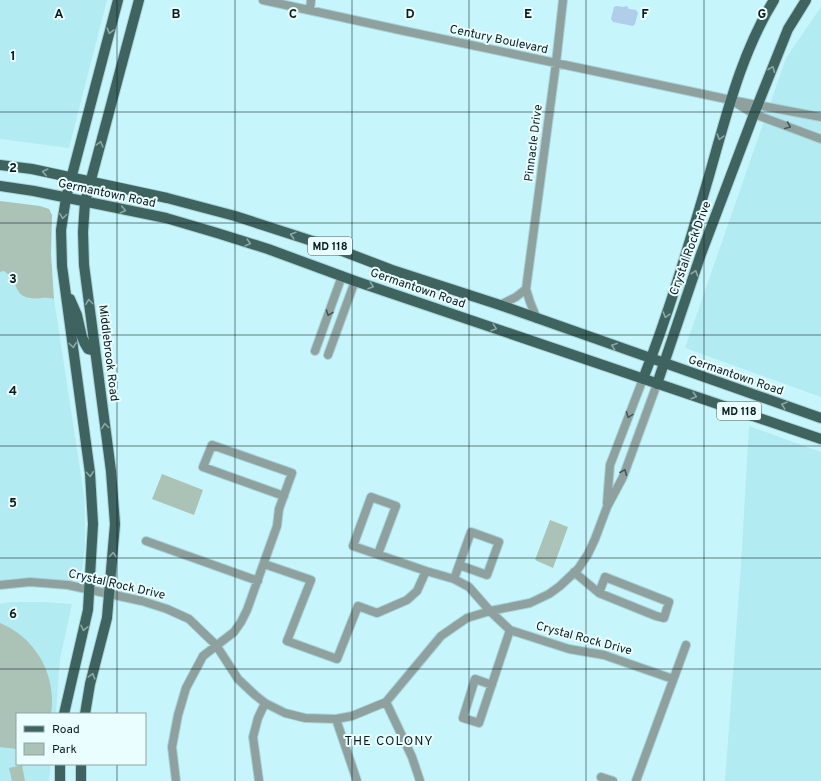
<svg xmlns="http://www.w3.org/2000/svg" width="821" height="781" font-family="Overpass,sans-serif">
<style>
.built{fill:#b2ebf2}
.green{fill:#abc2b6}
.water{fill:#b0cee9}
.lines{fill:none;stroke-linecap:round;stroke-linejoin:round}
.minor-casing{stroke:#a8d3d8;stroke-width:10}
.major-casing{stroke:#a8d3d8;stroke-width:12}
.minor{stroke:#8ea19e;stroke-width:8}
.major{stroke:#3f635e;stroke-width:10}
.oneway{stroke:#8ca8a6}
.oneway2{stroke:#455858}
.grid{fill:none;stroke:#091c1e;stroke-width:1;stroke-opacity:0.55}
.labels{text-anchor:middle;stroke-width:4;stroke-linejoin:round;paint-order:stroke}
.shield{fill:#eafdff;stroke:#4c6062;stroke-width:1}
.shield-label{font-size:11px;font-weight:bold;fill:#091c1e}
.street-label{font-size:12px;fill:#091c1e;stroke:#eafdff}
.neighbourhood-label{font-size:13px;letter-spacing:1px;fill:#091c1e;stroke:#eafdff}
.grid-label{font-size:13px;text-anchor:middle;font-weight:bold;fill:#091c1e;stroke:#eafdff;stroke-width:4;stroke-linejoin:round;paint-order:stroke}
</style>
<rect width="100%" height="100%" fill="#c6f6fb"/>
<path class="built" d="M0,0H107L69,148L0,139Z
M821,7V397L685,348L786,58Z
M4,271L12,278L14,283L29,299L46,296L54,299L84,495L85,520V546L82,570L68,585H0V272Z
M749,426L821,452V781H725L741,565Z
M10,602H43L72,604L60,659L56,714H17V764H51L49,781H0V604Z"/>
<path class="green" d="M0,201L40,206L49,209L52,215L51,254L54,299C43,296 38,300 29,298C17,296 17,285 11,278C10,275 6,273 4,271L0,272Z
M162,474L203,490L194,515L152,499Z
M550,520L568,527L553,568L535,560Z
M0,623C36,638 57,675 51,714H17V749L0,747Z
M22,765L25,781H12L9,768Z"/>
<path class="water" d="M617,6L623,7L627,6L629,9L636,10L638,13L635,24L633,26L613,22L611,19L614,7Z"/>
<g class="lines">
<g class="minor-casing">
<path id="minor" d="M263,0L400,30L731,100L821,117
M310,10L311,0
M736,103L754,114L821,139
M500,305L516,297L526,289
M537,319L530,302L526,289L556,63L563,0
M315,351L342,276
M328,355L355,281
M607,503L610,465L643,379
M146,541L258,581
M378,554L396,506L371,497L353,546L426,571
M264,564L311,580L287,641L337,659L358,606L377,613L407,600L417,591L426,571L454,579L469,587L490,611L510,630L569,649L604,655L673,679
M574,572L599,593L656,616L664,618L669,602L605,577L599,593
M454,579L471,532L499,542L487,575L459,565
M0,585L30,582L68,585L142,601L167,609L189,619L216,645L238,679L255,695L265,703L285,713L305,718L336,719L352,716L386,702L441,636L467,618L490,611L530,603L549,594L560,586L578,569L588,554L595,539L607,507L623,477L657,384
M492,685L475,679L463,718L479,723L510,630
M386,702L412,757L420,781
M336,719L357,781
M601,777L613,781
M176,781L172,747L178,715L186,688L203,656L234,632L241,622L247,610L277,526L279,509L292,473L212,445L203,467L284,496
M259,781L253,737L258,718L265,703
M636,781L686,645"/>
</g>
<g class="major-casing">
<path id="major" d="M0,165L32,169L167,198L235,216L337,249L392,270L500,305L821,418
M0,186L34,191L166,218L217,233L268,249L355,281L821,439
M70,299L77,315L82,337L85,344L88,349L95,351
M643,379C669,313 689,244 709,176C726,117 741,53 774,0
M657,384L701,254L754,114L788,29L806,0
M64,714L88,610L93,524L90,473L62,266L61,230L66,198L118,0
M85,714L90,684L107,618L115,524L111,471L84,265L83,232L85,202L139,0
M60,781V764
M81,781V764"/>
</g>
<use href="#minor" class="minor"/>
<use href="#major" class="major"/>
</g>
<defs><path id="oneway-chevron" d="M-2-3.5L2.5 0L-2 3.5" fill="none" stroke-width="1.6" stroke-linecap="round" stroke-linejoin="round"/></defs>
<g class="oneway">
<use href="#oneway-chevron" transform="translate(110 31) rotate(105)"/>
<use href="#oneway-chevron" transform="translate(772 69) rotate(-68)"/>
<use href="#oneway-chevron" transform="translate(720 137) rotate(106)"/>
<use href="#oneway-chevron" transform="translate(100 144) rotate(-75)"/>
<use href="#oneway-chevron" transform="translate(45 172) rotate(-167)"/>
<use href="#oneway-chevron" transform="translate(123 210) rotate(12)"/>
<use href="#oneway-chevron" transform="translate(63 216) rotate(98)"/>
<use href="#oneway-chevron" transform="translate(293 235) rotate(-163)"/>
<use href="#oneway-chevron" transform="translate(248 243) rotate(17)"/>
<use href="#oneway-chevron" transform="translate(695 273) rotate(-71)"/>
<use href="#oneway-chevron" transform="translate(371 286) rotate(19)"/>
<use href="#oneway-chevron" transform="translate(89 302) rotate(-97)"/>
<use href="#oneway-chevron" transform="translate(666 315) rotate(108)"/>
<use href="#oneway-chevron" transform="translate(494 328) rotate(19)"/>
<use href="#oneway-chevron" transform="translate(73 345) rotate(83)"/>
<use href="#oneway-chevron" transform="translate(614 346) rotate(-160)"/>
<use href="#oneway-chevron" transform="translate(694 396) rotate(18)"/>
<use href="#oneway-chevron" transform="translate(784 405) rotate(-161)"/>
<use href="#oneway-chevron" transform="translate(105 426) rotate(-98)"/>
<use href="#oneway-chevron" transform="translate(90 474) rotate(85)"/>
<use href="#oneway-chevron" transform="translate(113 555) rotate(-86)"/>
<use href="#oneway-chevron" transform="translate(84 628) rotate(103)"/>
<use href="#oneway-chevron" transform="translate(92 676) rotate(-75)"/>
</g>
<g class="oneway2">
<use href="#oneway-chevron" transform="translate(788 126) rotate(22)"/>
<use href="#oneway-chevron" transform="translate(329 313) rotate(110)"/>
<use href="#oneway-chevron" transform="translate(629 415) rotate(111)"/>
<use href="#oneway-chevron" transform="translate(624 472) rotate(-68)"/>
</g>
<path class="grid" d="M117,0V714M235,0V781M352,0V781M469,0V781M586,0V781M704,0V781M0,112H821M0,223H821M0,335H821M0,446H821M0,558H821M0,669H821M117,764V781"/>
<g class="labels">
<g class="shield">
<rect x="308" y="237" width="44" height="18" rx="3"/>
<rect x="717" y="402" width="44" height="18" rx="3"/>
</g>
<g class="shield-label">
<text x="330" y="250">MD 118</text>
<text x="739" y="415">MD 118</text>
</g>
<g class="street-label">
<text transform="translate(499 39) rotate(12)" y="4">Century Boulevard</text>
<text transform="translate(533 143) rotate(-83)" y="4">Pinnacle Drive</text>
<text transform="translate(107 193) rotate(12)" y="4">Germantown Road</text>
<text transform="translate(690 248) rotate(-70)" y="4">Crystal Rock Drive</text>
<text transform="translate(418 288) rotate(19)" y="4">Germantown Road</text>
<text transform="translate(109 353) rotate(83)" y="4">Middlebrook Road</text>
<text transform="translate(736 375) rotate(19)" y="4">Germantown Road</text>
<text transform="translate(117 584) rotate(13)" y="4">Crystal Rock Drive</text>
<text transform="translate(584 638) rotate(15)" y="4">Crystal Rock Drive</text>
</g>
<g class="neighbourhood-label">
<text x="389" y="745">THE COLONY</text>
</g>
</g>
<g class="grid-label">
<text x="59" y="18">A</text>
<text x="176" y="18">B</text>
<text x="293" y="18">C</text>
<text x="410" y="18">D</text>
<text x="528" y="18">E</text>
<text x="645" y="18">F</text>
<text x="762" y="18">G</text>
<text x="13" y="60">1</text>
<text x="13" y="172">2</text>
<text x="13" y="283">3</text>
<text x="13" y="395">4</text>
<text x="13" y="507">5</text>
<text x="13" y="618">6</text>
</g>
<rect x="16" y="713" width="130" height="52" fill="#eafdff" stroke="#90a3a5"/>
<rect x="24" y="726" width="20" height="6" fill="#3f635e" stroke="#90a3a5"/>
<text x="52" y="733" font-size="12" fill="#091c1e">Road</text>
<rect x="24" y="743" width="20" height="12" fill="#abc2b6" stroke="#90a3a5"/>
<text x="52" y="753" font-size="12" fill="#091c1e">Park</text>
</svg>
